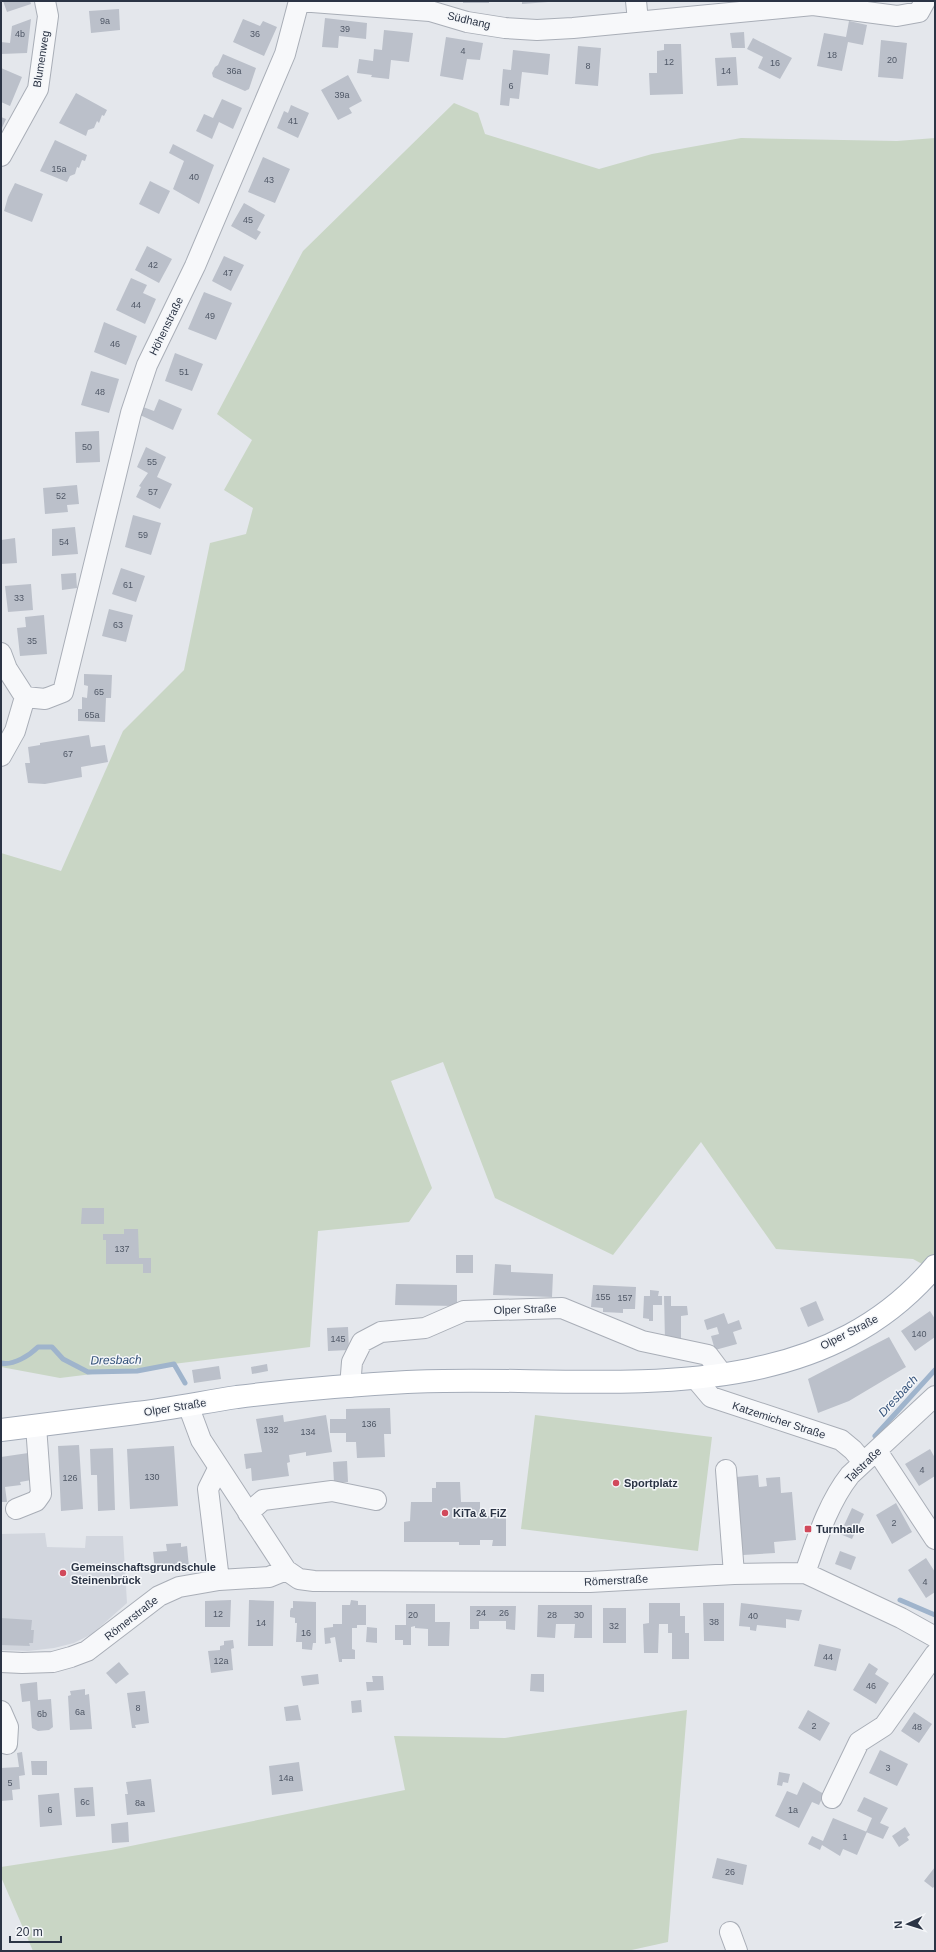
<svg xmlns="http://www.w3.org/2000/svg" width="936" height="1952" font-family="Helvetica,sans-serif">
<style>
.built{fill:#d2d6de}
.green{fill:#c9d6c5}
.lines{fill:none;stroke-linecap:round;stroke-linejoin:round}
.stream{stroke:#9fb4cc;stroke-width:5}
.building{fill:#bbc0ca}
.minor-casing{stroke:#a9aeb7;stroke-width:22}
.major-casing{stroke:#a3abb8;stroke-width:24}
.minor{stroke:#f7f8fa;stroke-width:20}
.major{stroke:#fff;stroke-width:22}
.poi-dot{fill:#d1495b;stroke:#f4f6f9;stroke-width:1.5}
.labels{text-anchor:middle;stroke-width:3;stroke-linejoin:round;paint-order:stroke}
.number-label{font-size:9px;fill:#4f5766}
.street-label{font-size:11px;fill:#2b3445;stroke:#f4f6f9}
.poi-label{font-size:11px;font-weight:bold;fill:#2b3445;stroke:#f4f6f9;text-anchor:start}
.water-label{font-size:12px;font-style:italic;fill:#34527a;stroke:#f4f6f9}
</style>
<rect width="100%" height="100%" fill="#e4e7ec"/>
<path class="built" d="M45,1533L47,1547L85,1548L86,1536H123L127,1603L92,1634L74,1643L54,1648L28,1651L1,1650V1534Z"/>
<path class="green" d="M454,103L478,113L485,134L599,169L652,154L741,138L897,141L935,138V1271L913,1259L776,1249L701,1142L613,1255L495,1198L443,1062L391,1081L432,1188L409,1222L318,1231L310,1347L60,1378L1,1367V853L61,871L123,731L184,670L210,543L246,534L253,508L224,490L252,440L217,414L303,251Z
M535,1415L712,1437L698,1551L521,1529Z
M687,1710L668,1942L627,1951H33L1,1877V1867L111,1850L405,1790L394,1736L505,1738Z"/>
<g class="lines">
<path class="stream" d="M1,1363C13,1366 30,1355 38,1347H52L63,1359L88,1372L137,1371L174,1364L185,1383
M875,1436L935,1370
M900,1600L935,1615"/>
</g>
<path class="building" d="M3,1H30L31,4L7,12Z
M463,1H489V3H463Z
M522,1H548V2L522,4Z
M119,9L120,30L91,33L89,11Z
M325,18L367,23L366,39L339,36L338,48L322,47Z
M31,19L27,53L1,54V42L10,43L12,26Z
M243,19L260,26L263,21L277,27L264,56L233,42Z
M849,21L867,25L863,45L848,42L842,71L817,66L824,33L846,37Z
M384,30L413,33L409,62L391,60L389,79L371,77L372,75L357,73L359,59L373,61L374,49L382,50Z
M744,32L745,48H732L730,33Z
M446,37L483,43L480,60L467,59L463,80L440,76Z
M753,38L792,58L780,79L758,68L763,57L747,49Z
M881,40L907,43L903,79L878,77Z
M664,44H681L683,94L650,95L649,73H657V51L664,50Z
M578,46L601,48L598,86L575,84Z
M513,50L550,54L548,75L522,72L519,99L510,98L509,106L500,105L503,69L511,70Z
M223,54L256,68L249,89L245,91L213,77L212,73L215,67L218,65Z
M736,57L738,85L717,86L715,58Z
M1,68L22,77L10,106L1,102Z
M348,75L362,101L349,108L352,113L338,120L321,90Z
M76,93L107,110L104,116L102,115L99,123L97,121L94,128L88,130L86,136L59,123Z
M222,99L242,108L233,129L219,122L212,139L196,131L204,114L213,118Z
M291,105L309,113L298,138L277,128L284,111L288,113Z
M1,117L6,119L1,130Z
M55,140L87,155L85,161L82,160L79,168L77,167L75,174L70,176L67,182L40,171Z
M173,144L214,165L199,204L173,189L184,161L169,153Z
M263,157L290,169L275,203L248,192Z
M150,181L170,191L159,214L139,204Z
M15,183L43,194L32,222L4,211L8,197Z
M244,203L265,215L257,230L261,232L256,240L231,226Z
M147,246L172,259L159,283L135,270Z
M224,256L244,265L231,291L212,281Z
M131,278L147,285L143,293L156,299L145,324L116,310Z
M204,292L232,303L216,340L188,329Z
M104,322L137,336L126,365L94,352Z
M175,353L203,364L192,391L165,381Z
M91,371L119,379L109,413L81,405Z
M159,399L182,409L173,430L140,415L143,407L154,411Z
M99,431L100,462L76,463L75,432Z
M146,447L166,457L157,477L172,484L160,509L136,497L141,487L139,486L148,473L137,467Z
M77,485L79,504L67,505L68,512L45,514L43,488Z
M133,515L161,523L151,555L125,547Z
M75,527L78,554L52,556V529Z
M15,538L17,563L1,564V540Z
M121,568L145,576L136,602L112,594Z
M76,573L77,588L62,590L61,574Z
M31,584L33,610L8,612L5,586Z
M109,609L133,615L126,642L102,636Z
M44,615L47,654L20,656L17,628L26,627L25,617Z
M84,674L112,675L111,698H106L105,722L78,721V709H82V697L87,698L88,686L84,685Z
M89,735L91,747L105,745L108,762L81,767L82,777L45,784L28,783L25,763H30L28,747L40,745V743Z
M82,1208H104V1224H81Z
M124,1229H138L139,1258H151V1273H143V1264H106V1240H103V1234H124Z
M456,1255H473V1273H456Z
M495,1264L511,1265V1272L553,1274L552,1297L493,1295Z
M396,1284L457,1285V1306L395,1305Z
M593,1285L636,1287L635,1309H623V1313L603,1312V1308L591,1307Z
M650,1290L659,1291L658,1296H662V1305H653V1321H649V1319L643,1318L644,1296H650Z
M664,1296H671V1306H687L688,1315L681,1316V1340L665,1341Z
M816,1301L824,1320L808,1327L800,1308Z
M930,1311L935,1319V1337L915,1351L901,1331Z
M724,1313L728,1324L739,1320L742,1329L733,1332L737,1344L715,1350L711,1336L719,1334L717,1327L707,1330L704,1320Z
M348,1327L349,1350L328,1351L327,1328Z
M889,1337L906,1367L849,1401L818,1413L808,1379Z
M267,1364L268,1371L252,1374L251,1367Z
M219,1366L221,1379L194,1383L192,1370Z
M390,1408L391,1434H384L385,1457L357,1458L356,1442H346V1433H330V1419H346V1409Z
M283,1415L284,1422L326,1415L332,1452L306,1456V1452L289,1455L290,1462L287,1463L289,1476L252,1481L251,1468L246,1469L244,1454L262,1452L256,1419Z
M79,1445L83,1509L61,1511L58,1446Z
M174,1446L178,1506L130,1509L127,1449Z
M113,1448L115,1510L98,1511L97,1475H91L90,1449Z
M930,1449L935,1458V1476L919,1486L905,1464Z
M35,1452L37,1479L20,1482L21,1485L5,1487L7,1502H1V1457Z
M347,1461L348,1482L334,1483L333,1462Z
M758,1475L759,1487L767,1486L766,1478L780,1477L781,1493L792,1492L796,1540L774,1542L775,1553L743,1555L736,1477Z
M436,1482H460L461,1502H480V1516H492V1511H506V1546H492L493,1540H480V1545H459V1542H404V1522L410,1521L411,1502H432V1488H436Z
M896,1503L912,1532L892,1544L876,1515Z
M852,1508L864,1514L852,1539L840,1534Z
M181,1543V1547L187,1546L189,1567L155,1570L153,1552L167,1551L166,1544Z
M840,1551L856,1557L851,1570L835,1564Z
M926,1558L935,1572V1592L926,1598L908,1570Z
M231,1600L230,1627H205V1601Z
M249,1600L274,1601L273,1646H248Z
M351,1600L358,1601V1605H366V1625H357V1628H352V1649L355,1650V1659H342V1662H339L335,1637L330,1638L331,1643L325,1644L324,1628L333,1627V1624H342V1605H350Z
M293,1601L316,1602V1643H313L312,1650L302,1649V1642H296L297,1623H295V1618L290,1617V1611L291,1608H293Z
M649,1603H680V1616H685V1633H689V1659H672V1633H668V1624H659L658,1653H644L643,1624L649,1623Z
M703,1603H724V1641H704Z
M741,1603L802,1610L799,1621L786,1619V1628L757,1625L756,1631L750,1630V1627L739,1626Z
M406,1604H435V1622H450L449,1646H428V1629L415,1628V1626L411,1627V1645H403V1640H395V1625H406Z
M538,1605H592V1638H574L575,1624H556L555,1638L537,1637Z
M470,1606H516L515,1630L506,1629V1621H479V1629H470Z
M603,1608H626V1643H603Z
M1,1618L32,1620L31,1630H34L33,1643H29L30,1646L1,1645Z
M367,1627L377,1628V1643L366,1642Z
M233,1640L234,1648L231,1649L233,1670L211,1673L208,1651L220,1650V1646L224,1645V1641Z
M819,1644L841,1649L836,1671L814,1666Z
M119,1662L129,1674L116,1684L106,1673Z
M869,1663L878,1669L875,1674L889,1683L876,1704L853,1690Z
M318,1674L319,1684L303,1686L301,1676Z
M531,1674H544V1692L530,1691Z
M372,1676H383L384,1690L367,1691L366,1682H373Z
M37,1682L38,1700L51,1699L53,1727L49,1730L38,1731L32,1728L30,1701L22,1702L20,1684Z
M85,1689V1695L89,1694L92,1729L70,1730L68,1696L71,1695L70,1691Z
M145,1691L149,1723L135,1725L136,1728H132L127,1693Z
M361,1700L362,1712L352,1713L351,1701Z
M298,1705L301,1720L286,1721L284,1707Z
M808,1710L830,1723L820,1741L798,1728Z
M914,1712L932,1724L919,1743L901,1731Z
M880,1750L908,1764L897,1786L869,1773Z
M22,1752L25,1775L19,1776L20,1789L12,1790L13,1800L1,1801V1768L19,1767L17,1753Z
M31,1761H47V1775H32Z
M299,1762L303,1791L272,1795L269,1766Z
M779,1772L790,1774L788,1783L783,1782L782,1786L777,1785Z
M151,1779L155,1812L127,1815L125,1794H128L126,1782Z
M803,1782L824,1794L819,1805L812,1802L799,1828L775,1816L787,1791L797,1795Z
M93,1787L95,1816L76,1817L74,1788Z
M59,1793L62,1825L40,1827L38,1795Z
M864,1797L888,1808L880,1823L889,1827L883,1839L866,1832L872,1818L857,1811Z
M833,1818L867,1832L857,1855L843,1849L840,1856L822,1845L820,1850L808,1844L812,1836L823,1841Z
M128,1822L129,1842L112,1843L111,1824Z
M905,1827L910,1835L907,1837L909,1840L899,1847L892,1836Z
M717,1858L747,1865L743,1885L712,1878Z
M935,1867V1885L933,1888L924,1881Z"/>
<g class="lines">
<g class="minor-casing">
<path id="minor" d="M299,1L430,11L467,22L505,28L537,30L573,28L813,5L897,16L919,12L925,1
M636,1L638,21
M1,156L38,89L48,16L45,1
M1,653L7,669L25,697L45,699L63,692L131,413L147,365L195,266L285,54L299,1
M1,756L15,731L25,697
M695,1378L711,1397L841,1440L853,1450L863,1462
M350,1387L352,1362L362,1342L381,1332L425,1328L464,1311L562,1308L642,1341L708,1355L723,1375
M188,1405L201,1440L286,1570L299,1579L314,1581L590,1582L734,1574L805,1573L901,1618L935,1637
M877,1451L935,1539
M218,1469L208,1489L219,1580
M726,1470L734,1574
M16,1509L36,1501L41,1494L36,1426
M248,1513L263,1500L332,1491L376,1500
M805,1573C817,1539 828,1503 850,1475L935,1396
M1,1662L22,1663L53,1662L71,1657L87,1651L159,1596L179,1587L219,1580L269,1577L286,1570
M1,1711L8,1727L7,1744
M832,1798L859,1742L884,1726L935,1654
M730,1932L737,1951"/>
</g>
<g class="major-casing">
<path id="major" d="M1,1430C46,1424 91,1419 136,1413C170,1409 204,1402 237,1397C293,1390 351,1385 407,1382C583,1372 805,1421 935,1266"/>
</g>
<use href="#minor" class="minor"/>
<use href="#major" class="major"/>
</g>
<g class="poi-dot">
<circle cx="616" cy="1483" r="4"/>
<circle cx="445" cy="1513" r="4"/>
<rect x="804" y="1525" width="8" height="8" rx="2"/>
<circle cx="63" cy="1573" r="4"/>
</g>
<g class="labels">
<g class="number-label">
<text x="105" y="24">9a</text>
<text x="345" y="32">39</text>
<text x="20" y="37">4b</text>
<text x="255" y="37">36</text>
<text x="463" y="54">4</text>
<text x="832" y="58">18</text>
<text x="892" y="63">20</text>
<text x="669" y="65">12</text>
<text x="775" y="66">16</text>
<text x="588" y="69">8</text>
<text x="234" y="74">36a</text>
<text x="726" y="74">14</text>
<text x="511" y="89">6</text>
<text x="342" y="98">39a</text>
<text x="293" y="124">41</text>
<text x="59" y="172">15a</text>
<text x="194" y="180">40</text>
<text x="269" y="183">43</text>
<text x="248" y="223">45</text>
<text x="153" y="268">42</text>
<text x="228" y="276">47</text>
<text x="136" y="308">44</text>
<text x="210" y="319">49</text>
<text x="115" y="347">46</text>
<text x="184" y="375">51</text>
<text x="100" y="395">48</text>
<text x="87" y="450">50</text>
<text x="152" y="465">55</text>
<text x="153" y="495">57</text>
<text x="61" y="499">52</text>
<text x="143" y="538">59</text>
<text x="64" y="545">54</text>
<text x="128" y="588">61</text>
<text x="19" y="601">33</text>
<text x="118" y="628">63</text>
<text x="32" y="644">35</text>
<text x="99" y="695">65</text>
<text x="92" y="718">65a</text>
<text x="68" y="757">67</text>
<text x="122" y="1252">137</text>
<text x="603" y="1300">155</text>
<text x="625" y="1301">157</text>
<text x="919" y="1337">140</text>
<text x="338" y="1342">145</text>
<text x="369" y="1427">136</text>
<text x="271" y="1433">132</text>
<text x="308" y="1435">134</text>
<text x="922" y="1473">4</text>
<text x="152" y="1480">130</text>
<text x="70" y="1481">126</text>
<text x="894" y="1526">2</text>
<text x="925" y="1585">4</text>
<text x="481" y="1616">24</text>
<text x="504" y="1616">26</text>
<text x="218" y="1617">12</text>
<text x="413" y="1618">20</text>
<text x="552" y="1618">28</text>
<text x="579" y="1618">30</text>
<text x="753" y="1619">40</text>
<text x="714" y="1625">38</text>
<text x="261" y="1626">14</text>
<text x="614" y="1629">32</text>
<text x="306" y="1636">16</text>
<text x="828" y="1660">44</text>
<text x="221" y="1664">12a</text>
<text x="871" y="1689">46</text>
<text x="138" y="1711">8</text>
<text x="80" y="1715">6a</text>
<text x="42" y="1717">6b</text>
<text x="814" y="1729">2</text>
<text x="917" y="1730">48</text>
<text x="888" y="1771">3</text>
<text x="286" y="1781">14a</text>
<text x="10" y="1786">5</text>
<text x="85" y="1805">6c</text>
<text x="140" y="1806">8a</text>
<text x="50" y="1813">6</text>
<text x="793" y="1813">1a</text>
<text x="845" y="1840">1</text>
<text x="730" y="1875">26</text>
</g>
<g class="street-label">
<text transform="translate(469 20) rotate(13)" y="4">Südhang</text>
<text transform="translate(41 59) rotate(-81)" y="4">Blumenweg</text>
<text transform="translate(166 326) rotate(-64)" y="4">Höhenstraße</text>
<text transform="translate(525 1309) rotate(-2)" y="4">Olper Straße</text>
<text transform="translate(849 1332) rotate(-27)" y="4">Olper Straße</text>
<text transform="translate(175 1407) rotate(-9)" y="4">Olper Straße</text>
<text transform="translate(779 1420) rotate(18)" y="4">Katzemicher Straße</text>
<text transform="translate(863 1465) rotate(-44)" y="4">Talstraße</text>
<text transform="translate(616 1580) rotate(-3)" y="4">Römerstraße</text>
<text transform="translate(131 1618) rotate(-38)" y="4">Römerstraße</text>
</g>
<g class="poi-label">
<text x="624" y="1487">Sportplatz</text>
<text x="453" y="1517">KiTa &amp; FiZ</text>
<text x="816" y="1533">Turnhalle</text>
<text x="71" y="1571">Gemeinschaftsgrundschule<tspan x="71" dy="13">Steinenbrück</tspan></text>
</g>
<g class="water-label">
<text transform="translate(116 1360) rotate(-1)" y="4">Dresbach</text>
<text transform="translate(898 1396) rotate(-47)" y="4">Dresbach</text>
</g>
</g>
<rect width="936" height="1952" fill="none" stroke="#2b3445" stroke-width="4"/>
<g transform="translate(908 1924) rotate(266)" stroke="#f4f6f9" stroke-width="3" paint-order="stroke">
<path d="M0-3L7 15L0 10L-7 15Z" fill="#2b3445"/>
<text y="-6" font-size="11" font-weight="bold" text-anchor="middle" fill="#2b3445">N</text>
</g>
<path d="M10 1936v6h51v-6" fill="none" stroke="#2b3445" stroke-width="2"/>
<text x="16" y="1936" font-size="12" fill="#2b3445" stroke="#f4f6f9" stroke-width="3" paint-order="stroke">20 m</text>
</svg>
